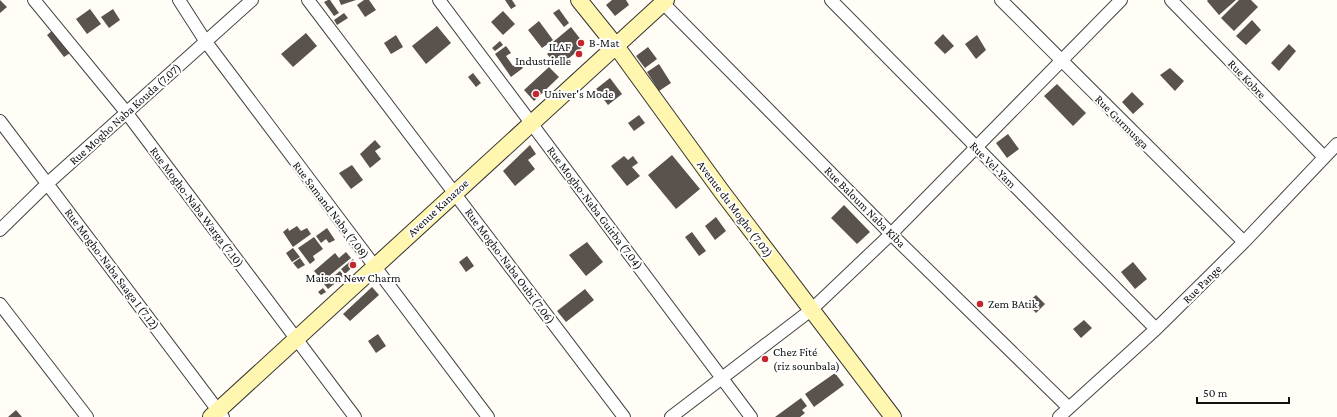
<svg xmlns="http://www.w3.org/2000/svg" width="1337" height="417" font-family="'Crimson Pro',serif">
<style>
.building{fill:#5a524d}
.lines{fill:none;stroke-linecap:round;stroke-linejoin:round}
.street-casing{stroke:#444;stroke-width:14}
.secondary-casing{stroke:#333;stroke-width:18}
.street{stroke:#fff;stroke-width:12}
.secondary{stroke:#fff6b0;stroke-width:16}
.poi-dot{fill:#c4262e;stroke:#fff;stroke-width:1.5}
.labels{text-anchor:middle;stroke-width:4;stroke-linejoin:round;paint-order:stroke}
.poi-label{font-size:12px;fill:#111;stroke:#fff;text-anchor:start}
.street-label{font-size:12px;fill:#111;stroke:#fff}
</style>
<rect width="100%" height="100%" fill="#fffdf5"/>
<path class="building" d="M0,0L7,7L0,13Z
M328,0H330L339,13L334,16L324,2Z
M339,0H356L341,5Z
M364,0H369L376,10L365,17L357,5Z
M505,0H512L516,6L511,9Z
M612,0H626L629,5L615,16L606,5Z
M1208,0H1236L1219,15L1207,1Z
M1239,0H1251L1258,7L1234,31L1221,18Z
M90,9L101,24L87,34L76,19Z
M113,9L120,20L109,28L101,17Z
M559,9L569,23L564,27L553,13Z
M503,11L515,24L503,35L491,22Z
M344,13L348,18L337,25L334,20Z
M1252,20L1261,30L1246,45L1236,36Z
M539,21L553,40L542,48L528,30Z
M437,26L451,43L426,64L412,46Z
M571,27L585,45L558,67L547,54L557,46L553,42Z
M53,30L70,53L64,57L47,35Z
M306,33L317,46L293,67L281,54Z
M943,34L954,46L945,54L934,43Z
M396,35L403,47L391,54L384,43Z
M977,35L986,50L976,59L965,44Z
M500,41L503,45L495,51L492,48Z
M1289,44L1296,51L1279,71L1271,63Z
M506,46L511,53L506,56L513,66L519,62L523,68L511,77L495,54Z
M648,47L657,59L645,68L636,56Z
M659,64L671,83L659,91L647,72Z
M549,67L559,77L534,101L524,90Z
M1170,68L1184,81L1175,91L1160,75Z
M473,73L481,83L476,87L468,77Z
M610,78L622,94L608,105L596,89Z
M1057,84L1086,113L1073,126L1044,96Z
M1132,92L1144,104L1133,114L1122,102Z
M639,115L645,123L634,131L628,123Z
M1008,134L1019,149L1007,158L996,143Z
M375,140L381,147L375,151L381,159L370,168L360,154Z
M530,145L536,154L528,160L535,169L515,186L503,171Z
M672,155L700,189L676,209L648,175Z
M624,156L628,160L633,156L638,163L632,167L640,176L627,186L611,166Z
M352,165L363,180L351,189L339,173Z
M844,205L870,232L857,244L831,218Z
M716,217L726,231L715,240L705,226Z
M297,226L301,231L307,228L311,234L293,247L283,232L288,228L289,231Z
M327,228L335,240L329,243L326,239L321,243L316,236Z
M692,232L706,251L699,256L685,237Z
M314,237L323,249L313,256L315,260L310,264L298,248Z
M587,242L603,262L586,276L569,255Z
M293,248L300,257L292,262L286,253Z
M346,252L351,258L323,281L314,271L335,253L339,258Z
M467,256L474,266L466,272L459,262Z
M300,258L305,265L298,269L293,263Z
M353,259L356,264L345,274L341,269Z
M1133,262L1147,279L1135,289L1121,272Z
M340,271L344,276L328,289L324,284Z
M372,287L379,295L350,321L343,314Z
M323,288L326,292L321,295L318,292Z
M585,289L594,300L566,322L557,311Z
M1036,295L1045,304L1036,313L1027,303Z
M1084,320L1092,328L1081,338L1073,329Z
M378,334L386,346L376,353L368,341Z
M835,373L844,385L814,407L805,394Z
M801,398L807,406L802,410L805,413L800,417H775Z
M16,410L22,417H8Z"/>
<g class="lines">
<g class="street-casing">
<path id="street" d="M34,0L126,112L355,417
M179,0L206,42L488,417
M308,0L624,417
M439,0L751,417
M831,0L1156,329
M1001,0L1244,242
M1171,0L1324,157
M663,3L891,234L1069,408
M0,121L223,417
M0,230L48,183L252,0
M0,304L87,417
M671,417L811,310L891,234L1121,0
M1059,417L1156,329L1244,242L1337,144"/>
</g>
<g class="secondary-casing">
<path id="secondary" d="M579,0L616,46L722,192L893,417
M211,417L666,0"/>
</g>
<use href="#street" class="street"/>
<use href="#secondary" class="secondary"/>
</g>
<g class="poi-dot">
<circle cx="581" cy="43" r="4"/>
<circle cx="579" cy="54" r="4"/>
<circle cx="536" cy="94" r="4"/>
<circle cx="353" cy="265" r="4"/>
<circle cx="980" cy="304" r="4"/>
<circle cx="765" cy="359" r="4"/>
</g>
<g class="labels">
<g class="poi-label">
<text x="589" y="47">B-Mat</text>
<text x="571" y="51" text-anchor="end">ILAF<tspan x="571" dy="14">Industrielle</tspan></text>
<text x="544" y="98">Univer's Mode</text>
<text x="353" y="282" text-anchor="middle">Maison New Charm</text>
<text x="988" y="308">Zem BAtik</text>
<text x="773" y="356">Chez Fité<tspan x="773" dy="14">(riz sounbala)</tspan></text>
</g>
<g class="street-label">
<text transform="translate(1247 79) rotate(46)" y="4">Rue Kobre</text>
<text transform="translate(125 114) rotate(-42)" y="4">Rue Mogho Naba Kouda (7.07)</text>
<text transform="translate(1122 122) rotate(45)" y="4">Rue Gurmusga</text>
<text transform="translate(993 165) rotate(45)" y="4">Rue Vel-Yam</text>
<text transform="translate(197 207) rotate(53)" y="4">Rue Mogho-Naba Warga (7.10)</text>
<text transform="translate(865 207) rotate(45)" y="4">Rue Baloum Naba Kiba</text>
<text transform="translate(438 208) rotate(-43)" y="4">Avenue Kanazoe</text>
<text transform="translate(595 208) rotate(53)" y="4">Rue Mogho-Naba Guirba (7.04)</text>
<text transform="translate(735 209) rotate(53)" y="4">Avenue du Mogho (7.02)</text>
<text transform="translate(331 210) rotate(53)" y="4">Rue Samand Naba (7.08)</text>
<text transform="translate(510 266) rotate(53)" y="4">Rue Mogho-Naba Oubi (7.06)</text>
<text transform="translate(112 269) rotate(53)" y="4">Rue Mogho-Naba Saaga I (7.12)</text>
<text transform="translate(1202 284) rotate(-45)" y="4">Rue Pange</text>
</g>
</g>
<path d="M1197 397v6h92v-6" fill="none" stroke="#111111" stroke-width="2"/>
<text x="1203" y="397" font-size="12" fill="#111111" stroke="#ffffff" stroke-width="3" paint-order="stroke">50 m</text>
</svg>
